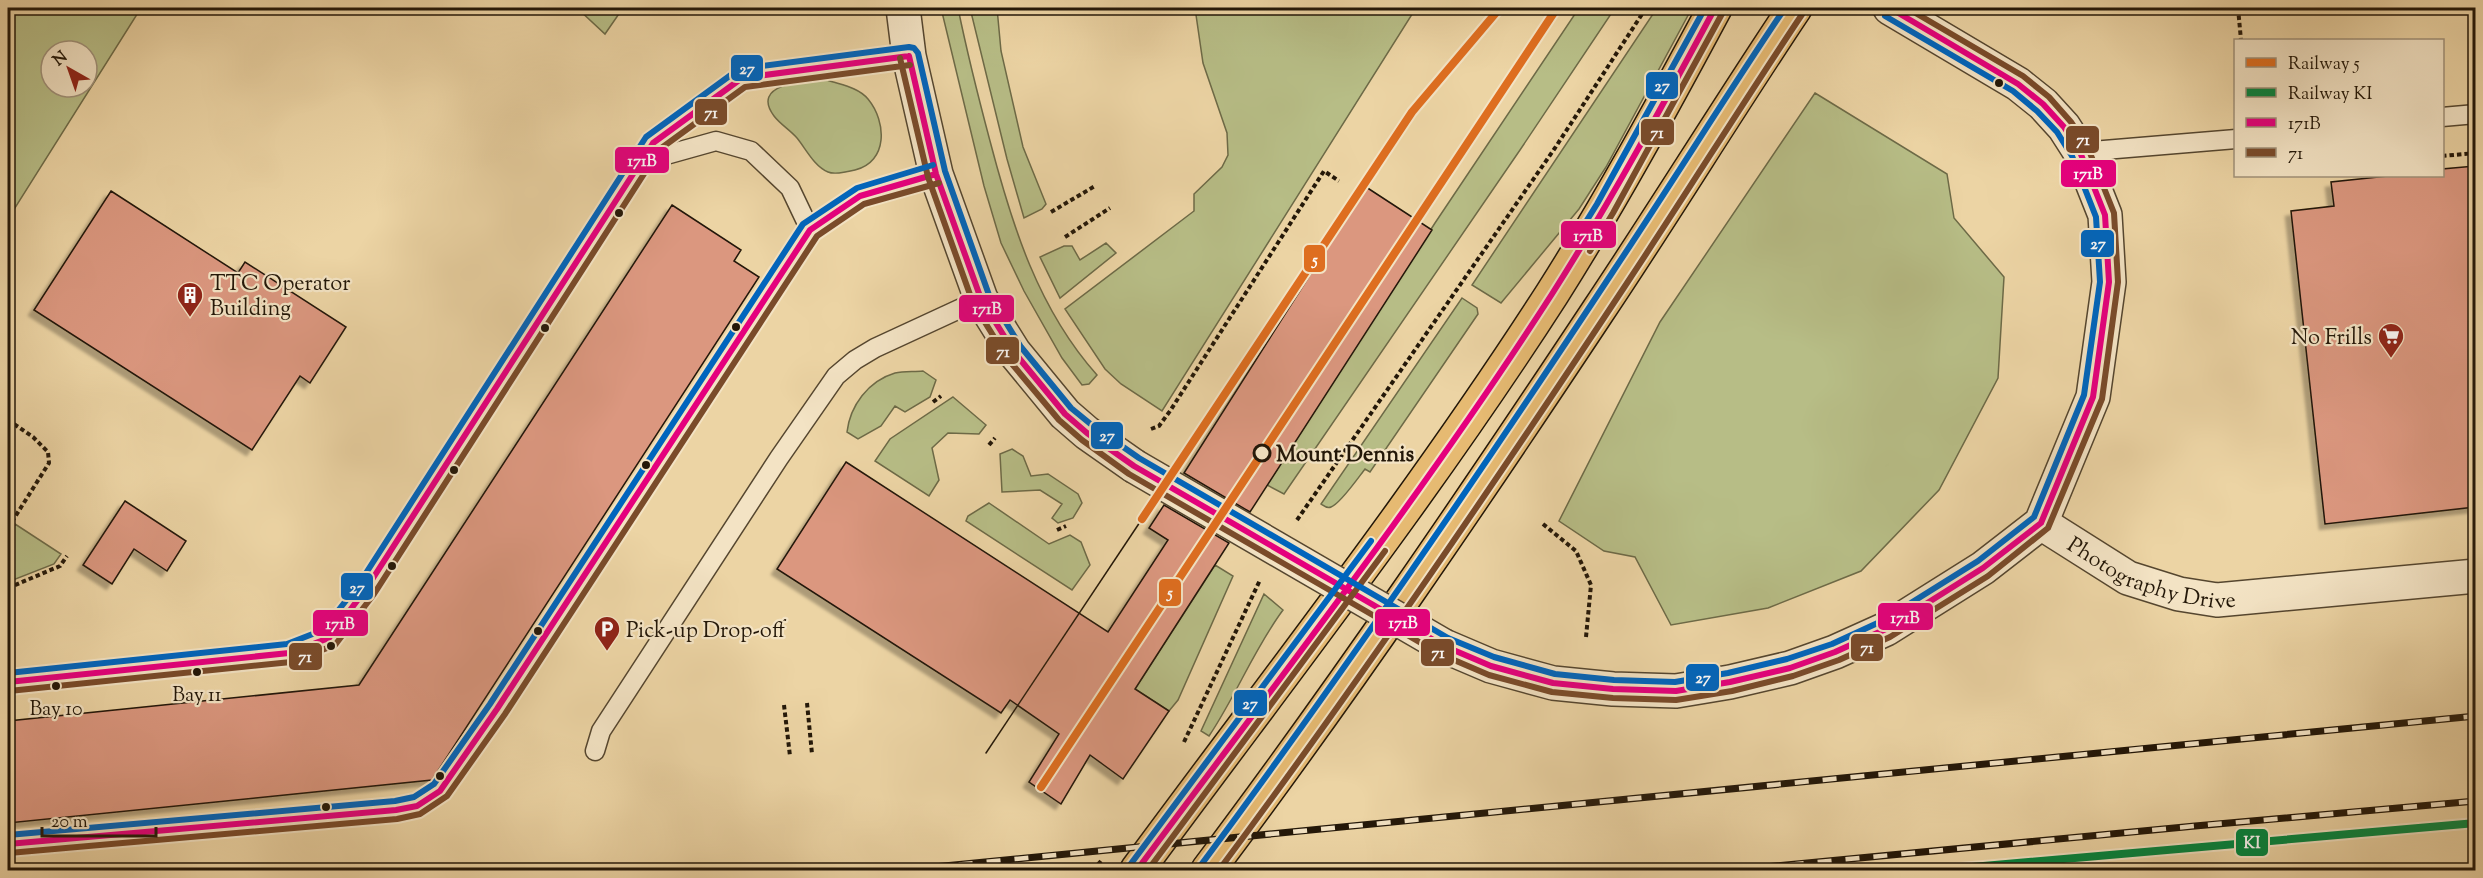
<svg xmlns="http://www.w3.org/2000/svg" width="2483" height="878" font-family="'Sorts Mill Goudy',serif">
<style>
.green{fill:#b7bd86;stroke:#6d6a47;stroke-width:1.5;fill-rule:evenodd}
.building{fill:#db977f;stroke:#231708;stroke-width:1.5;filter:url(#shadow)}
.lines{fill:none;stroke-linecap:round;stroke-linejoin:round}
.lane-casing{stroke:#55462f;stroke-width:21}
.street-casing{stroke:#55462f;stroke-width:36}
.primary-casing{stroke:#231708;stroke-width:36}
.path{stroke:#231708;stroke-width:4;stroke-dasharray:4.5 3;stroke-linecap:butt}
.lane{stroke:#f3e3c4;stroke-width:18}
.street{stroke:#f3e3c4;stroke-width:33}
.primary{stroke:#e6ba72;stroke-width:33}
.tram{stroke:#231708;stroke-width:1.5}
.rail-casing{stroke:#231708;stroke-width:7}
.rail{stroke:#f3e3c4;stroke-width:4.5;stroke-dasharray:14;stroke-linecap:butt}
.street-bridge-casing{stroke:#55462f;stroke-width:36;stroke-linecap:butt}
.street-bridge{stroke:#f3e3c4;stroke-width:33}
.bus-1-casing{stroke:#f3e3c4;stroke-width:10}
.bus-2-casing{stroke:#f3e3c4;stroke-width:10}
.bus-3-casing{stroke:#f3e3c4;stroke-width:10}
.bus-1{stroke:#e5007d;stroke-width:6}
.bus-2{stroke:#7a4b2a;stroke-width:6}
.bus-3{stroke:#0065bd;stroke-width:6}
.rail-1-casing{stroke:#f3e3c4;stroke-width:12}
.rail-2-casing{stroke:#f3e3c4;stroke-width:12}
.rail-1{stroke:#de6e20;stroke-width:8}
.rail-2{stroke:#00853f;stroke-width:8}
.bus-dot{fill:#231708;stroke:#f3e3c4;stroke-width:2}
.stop-dot{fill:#f3e3c4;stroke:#231708;stroke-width:3}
.labels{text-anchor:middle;stroke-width:4.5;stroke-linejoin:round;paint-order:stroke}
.bus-label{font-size:20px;fill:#231708;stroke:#f3e3c4}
.poi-label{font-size:22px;fill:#231708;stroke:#f3e3c4;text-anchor:start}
.stop-label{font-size:22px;font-weight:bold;fill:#231708;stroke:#f3e3c4;text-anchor:start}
.street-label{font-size:22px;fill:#231708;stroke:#f3e3c4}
.line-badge{stroke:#f3e3c4;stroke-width:2}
.badge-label{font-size:16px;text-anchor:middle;font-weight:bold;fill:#fff}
</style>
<defs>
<filter id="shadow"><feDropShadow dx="-5.5" dy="5.5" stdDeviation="1.5" flood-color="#0004"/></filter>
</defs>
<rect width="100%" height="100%" fill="#ecd4a4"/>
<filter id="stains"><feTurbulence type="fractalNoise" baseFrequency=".00333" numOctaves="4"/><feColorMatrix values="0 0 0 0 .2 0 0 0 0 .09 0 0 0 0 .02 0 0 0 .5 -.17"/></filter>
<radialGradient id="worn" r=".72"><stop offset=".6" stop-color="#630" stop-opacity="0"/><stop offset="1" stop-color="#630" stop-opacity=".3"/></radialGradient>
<path class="green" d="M8,8H141L8,219ZM51,51H87V87H51Z
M577,8H623L605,34Z
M685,8H751L685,13Z
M941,8H958C967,52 978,96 990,141C1012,225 1038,309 1097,375L1089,384L1082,385L1062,358L1024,291L1001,243L984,186Z
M970,8H997L1001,51L1023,147L1046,204L1042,209L1024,218L1007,159Z
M1195,8H1416L1162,411L1121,384L1105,369L1065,309L1194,211V194L1222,167L1228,155L1227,133L1203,63Z
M1579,8H1615L1520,150L1284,494L1267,485L1435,223Z
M1657,8H1692L1606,167L1579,209L1501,303L1472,285Z
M827,80C841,85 858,87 868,99C887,122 888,162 855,170C847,172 835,175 828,172C814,166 806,149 797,138C790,130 780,124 774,116C749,82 809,81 827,80Z
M1815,93L1947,174L1954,218L2004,277L1998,378L1939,490L1861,571L1768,608L1671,625L1635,557L1604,551L1559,521L1660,322Z
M1106,243L1116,253L1060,298L1040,257L1064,246H1072L1080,260Z
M1462,298L1477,308L1478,314L1370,472L1365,469C1358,478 1340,504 1331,507C1327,509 1324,506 1321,504Z
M923,371L936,380L930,397L905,412L895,406L881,426L858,439L847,432C850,406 868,381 895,373C904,371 914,372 923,371Z
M953,397L986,425L979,434L948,433L932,448L939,480L929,496L875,461L890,439Z
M1012,449L1023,456L1031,476L1048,474L1078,494L1082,503L1073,518L1058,523L1052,518L1062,504L1040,490L1002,492L1000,454Z
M989,503L1049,544L1070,535L1081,542L1090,565L1072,590L966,521L968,516Z
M15,524L61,554L54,564L8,582V535Z
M1215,565L1233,576L1178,700L1169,711L1135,689Z
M1264,594L1283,610C1254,649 1236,696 1209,736L1201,731Z"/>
<path class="building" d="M2475,166V507L2325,524L2291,211L2334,206L2331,182L2388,176H2442V169Z
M1366,187L1432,230L1250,512L1184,473Z
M111,191L238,273L245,262L346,327L310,383L300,376L252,450L34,310Z
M672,205L741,250L734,261L759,277L432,780L8,823V721L359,685Z
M846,462L1108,632L1168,540L1149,528L1164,505L1229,543L1135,689L1169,711L1123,779L1090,755L1061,804L1029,782L1059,734L1010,700L1001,713L777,569Z
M125,501L186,541L167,571L134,549L112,584L83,565Z"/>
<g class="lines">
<g class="lane-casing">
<path id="lane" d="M2442,117L2476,114
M2080,152L2236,139
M641,162L716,141L751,151L790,188L810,230
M8,682L289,653L329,638L366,589L653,143L742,78L909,56
M595,751L601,731L779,458L836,376L855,360L875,348L981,299
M8,844L396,810L417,806L440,791L497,709L810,230L860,196L936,174"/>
</g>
<g class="street-casing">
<g id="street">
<path d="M903,8L909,56L936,174L981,299L1014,352L1065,414L1087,433L1134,466"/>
<path id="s1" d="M2041,523L2128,578L2179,594L2217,600L2476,576"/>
<path d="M1444,646L1491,666L1553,683L1613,689L1676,691L1730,682L1790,668L1835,652L1886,629L1983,568L2041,523L2093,397L2109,282L2105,215L2080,152L2064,127L2043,104L2018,84L1890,8"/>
</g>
</g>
<g class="primary-casing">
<path id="primary" d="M1137,870C1277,680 1424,493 1552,294C1611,201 1663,105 1715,8
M1208,870C1344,689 1472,501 1598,311C1665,211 1728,108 1795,8"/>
</g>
<path class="path" d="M2238,8L2241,40
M2442,156L2476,153
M1051,212L1095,186
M1065,237L1110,208
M933,402L941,396
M8,420L33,437L48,452L49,463L8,528
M1151,429L1159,426L1170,411L1324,171L1339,181
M989,445L995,438
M1297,520L1555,148L1646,8
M1543,524L1576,551L1591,585L1586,637
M1057,530L1066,526
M8,588L60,566L67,556
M807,703L812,754
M784,705L790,756
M1184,742L1260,580
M1093,870L1101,861"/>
<use href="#lane" class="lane"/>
<use href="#street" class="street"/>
<use href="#primary" class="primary"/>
<path class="tram" d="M986,753L1142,519"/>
<g class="rail-casing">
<path id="rail" d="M903,870L2476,716
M1734,870L2195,826L2476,801"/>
</g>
<use href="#rail" class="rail"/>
<g class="street-bridge-casing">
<path id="street-bridge" d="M1134,466L1444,646"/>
</g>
<use href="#street-bridge" class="street-bridge"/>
<g class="bus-1-casing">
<path id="bus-1" d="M909,56L936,174L981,299L1014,352L1065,414L1087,433L1134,466L1444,646L1491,666L1553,683L1613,689L1676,691L1730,682L1790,668L1835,652L1886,629L1983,568L2041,523L2093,397L2109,282L2105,215L2080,152L2064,127L2043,104L2018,84L1890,8
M8,682L289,653L329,638L366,589L653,143L742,78L909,56
M8,844L396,810L417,806L440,791L497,709L810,230L860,196L936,174
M1137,870C1278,680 1424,493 1552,294C1611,201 1663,105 1715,8"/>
</g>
<g class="bus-2-casing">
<path id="bus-2" d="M900,58L928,177L973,303L1007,358L1059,420L1082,440L1129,474L1440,654L1489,675L1552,692L1613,698L1676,700L1732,691L1793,676L1839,660L1890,637L1988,576L2048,528L2102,399L2118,282L2114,213L2088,148L2071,122L2049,97L2023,76L1907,8
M1590,251L1613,213L1723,12
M9,691L291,662L335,645L374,594L660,149L745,87L910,65
M9,853L397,819L420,814L447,796L505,714L817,236L864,204L939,183
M1148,870L1385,551
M1219,870C1362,678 1497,480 1629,280C1688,191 1744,101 1803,13"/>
</g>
<g class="bus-3-casing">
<path id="bus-3" d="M1574,241L1597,204L1705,8
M8,673L287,644L323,630L359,584L646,137L739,69L909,47L914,48L918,53L945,171L989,295L1021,347L1071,408L1093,426L1139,458L1448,638L1494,657L1555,674L1614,680L1675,682L1728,673L1787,659L1832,644L1882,621L1978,561L2034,517L2084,395L2100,282L2096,217L2072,156L2057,132L2037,111L2013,91L1885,16
M8,835L395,801L414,797L434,784L490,704L803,224L857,188L933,165
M1130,865L1371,541
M1201,865C1345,671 1481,472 1614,270C1672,183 1727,94 1785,8"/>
</g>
<use href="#bus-1" class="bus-1"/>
<use href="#bus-2" class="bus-2"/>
<use href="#bus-3" class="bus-3"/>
<g class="rail-1-casing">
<path id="rail-1" d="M1142,519L1412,112L1500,8
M1041,787L1557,8"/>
</g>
<g class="rail-2-casing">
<path id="rail-2" d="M1938,870L2476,823"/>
</g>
<use href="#rail-1" class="rail-1"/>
<use href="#rail-2" class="rail-2"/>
</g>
<defs>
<g id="building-pin" transform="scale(1.35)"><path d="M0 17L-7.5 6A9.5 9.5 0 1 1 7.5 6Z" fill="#8f2418" stroke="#f3e3c4"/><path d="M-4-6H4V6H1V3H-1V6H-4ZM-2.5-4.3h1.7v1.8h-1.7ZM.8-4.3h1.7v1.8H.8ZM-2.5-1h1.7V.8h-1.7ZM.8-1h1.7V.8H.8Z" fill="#fff"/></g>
<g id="supermarket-pin" transform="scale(1.35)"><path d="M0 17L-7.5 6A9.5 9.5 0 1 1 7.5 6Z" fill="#8f2418" stroke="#f3e3c4"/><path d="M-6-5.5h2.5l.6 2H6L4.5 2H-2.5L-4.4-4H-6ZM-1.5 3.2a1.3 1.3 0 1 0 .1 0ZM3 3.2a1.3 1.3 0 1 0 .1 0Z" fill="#fff"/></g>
<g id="parking-pin" transform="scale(1.35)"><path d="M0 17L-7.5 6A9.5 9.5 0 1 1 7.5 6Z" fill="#8f2418" stroke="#f3e3c4"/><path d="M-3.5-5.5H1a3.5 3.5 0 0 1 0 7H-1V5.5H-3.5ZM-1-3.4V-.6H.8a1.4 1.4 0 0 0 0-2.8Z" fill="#fff"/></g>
</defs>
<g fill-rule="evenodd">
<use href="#building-pin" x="190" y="295"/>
<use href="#supermarket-pin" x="2391" y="336"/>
<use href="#parking-pin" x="607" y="629"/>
</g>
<g class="bus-dot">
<circle cx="1999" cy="83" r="5"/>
<circle cx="619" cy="213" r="5"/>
<circle cx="736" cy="327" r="5"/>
<circle cx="545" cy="328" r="5"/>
<circle cx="646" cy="465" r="5"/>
<circle cx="454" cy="470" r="5"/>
<circle cx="392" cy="566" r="5"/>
<circle cx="538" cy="631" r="5"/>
<circle cx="331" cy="646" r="5"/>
<circle cx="197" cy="672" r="5"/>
<circle cx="56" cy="686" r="5"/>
<circle cx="440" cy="776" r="5"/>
<circle cx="326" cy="807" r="5"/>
</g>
<circle class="stop-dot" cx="1262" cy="453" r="8"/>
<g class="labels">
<g class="bus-label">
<text x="197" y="701">Bay 11</text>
<text x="56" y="715">Bay 10</text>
</g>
<g class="poi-label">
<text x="210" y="290">TTC Operator<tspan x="210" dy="25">Building</tspan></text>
<text x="2372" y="344" text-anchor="end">No Frills</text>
<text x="626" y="637">Pick-up Drop-off</text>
</g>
<g class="stop-label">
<text x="1276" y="461">Mount Dennis</text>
</g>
<g class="street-label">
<text dy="8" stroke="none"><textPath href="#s1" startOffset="124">Photography Drive</textPath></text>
</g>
</g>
<g class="line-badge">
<rect x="730" y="54" width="34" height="28" rx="6" fill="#0065bd"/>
<rect x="1645" y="71" width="34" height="29" rx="6" fill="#0065bd"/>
<rect x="694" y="98" width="34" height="28" rx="6" fill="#7a4b2a"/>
<rect x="1640" y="118" width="35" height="28" rx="6" fill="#7a4b2a"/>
<rect x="2065" y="125" width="35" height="29" rx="6" fill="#7a4b2a"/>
<rect x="614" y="146" width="56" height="28" rx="6" fill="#e5007d"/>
<rect x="2060" y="159" width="57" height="29" rx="6" fill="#e5007d"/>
<rect x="1560" y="220" width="57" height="29" rx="6" fill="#e5007d"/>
<rect x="2080" y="229" width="35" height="29" rx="6" fill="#0065bd"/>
<rect x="1303" y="244" width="23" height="29" rx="6" fill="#de6e20"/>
<rect x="958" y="294" width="57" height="29" rx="6" fill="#e5007d"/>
<rect x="985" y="336" width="35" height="29" rx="6" fill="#7a4b2a"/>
<rect x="1090" y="421" width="34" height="29" rx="6" fill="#0065bd"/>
<rect x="340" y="572" width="34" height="29" rx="6" fill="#0065bd"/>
<rect x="1158" y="578" width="24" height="29" rx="6" fill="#de6e20"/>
<rect x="1877" y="602" width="57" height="29" rx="6" fill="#e5007d"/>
<rect x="1374" y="608" width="57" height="29" rx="6" fill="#e5007d"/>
<rect x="312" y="609" width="57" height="28" rx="6" fill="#e5007d"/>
<rect x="1850" y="633" width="34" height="29" rx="6" fill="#7a4b2a"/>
<rect x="1420" y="638" width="35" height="29" rx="6" fill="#7a4b2a"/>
<rect x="288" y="642" width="35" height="29" rx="6" fill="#7a4b2a"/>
<rect x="1685" y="663" width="35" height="29" rx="6" fill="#0065bd"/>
<rect x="1233" y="689" width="35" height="28" rx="6" fill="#0065bd"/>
<rect x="2235" y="828" width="34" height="29" rx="6" fill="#00853f"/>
</g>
<g class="badge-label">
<text x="747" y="74">27</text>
<text x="1662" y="91">27</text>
<text x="711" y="118">71</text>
<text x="1657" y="138">71</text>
<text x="2083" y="145">71</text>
<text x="642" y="166">171B</text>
<text x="2088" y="179">171B</text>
<text x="1588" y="241">171B</text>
<text x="2098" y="249">27</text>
<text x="1315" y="265">5</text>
<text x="987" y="314">171B</text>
<text x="1003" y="357">71</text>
<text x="1107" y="441">27</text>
<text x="357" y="593">27</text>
<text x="1170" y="598">5</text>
<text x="1905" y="623">171B</text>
<text x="1403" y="628">171B</text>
<text x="340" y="629">171B</text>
<text x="1867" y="653">71</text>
<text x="1438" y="658">71</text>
<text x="305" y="662">71</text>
<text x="1703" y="683">27</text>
<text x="1250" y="709">27</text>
<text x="2252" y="848">KI</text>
</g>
<rect width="2483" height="878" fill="none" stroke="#ecd4a4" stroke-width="30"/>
<rect x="9" y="9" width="2465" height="860" fill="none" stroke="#231708" stroke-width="3"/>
<rect x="15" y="15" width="2453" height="848" fill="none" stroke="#231708" stroke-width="1.5"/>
<rect x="2234" y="39" width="210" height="138" fill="#f3e3c4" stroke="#a09179" stroke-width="1.5"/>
<rect x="2246" y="58" width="30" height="9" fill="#de6e20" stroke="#a09179" stroke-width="1.5"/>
<text x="2288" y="69" font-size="18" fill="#231708">Railway 5</text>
<rect x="2246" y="88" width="30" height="9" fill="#00853f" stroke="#a09179" stroke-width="1.5"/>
<text x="2288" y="99" font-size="18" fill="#231708">Railway KI</text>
<rect x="2246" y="118" width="30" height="9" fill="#e5007d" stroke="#a09179" stroke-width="1.5"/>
<text x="2288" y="129" font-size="18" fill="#231708">171B</text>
<rect x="2246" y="148" width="30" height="9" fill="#7a4b2a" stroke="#a09179" stroke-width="1.5"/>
<text x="2288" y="159" font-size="18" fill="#231708">71</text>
<g transform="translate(69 69) rotate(320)"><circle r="28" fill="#f3e3c4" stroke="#a09179" stroke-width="1.5"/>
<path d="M0-4.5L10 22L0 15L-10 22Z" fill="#8f2418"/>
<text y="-9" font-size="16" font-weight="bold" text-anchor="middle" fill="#231708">N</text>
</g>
<path d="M42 827v9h114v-9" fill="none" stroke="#231708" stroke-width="3"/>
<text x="51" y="827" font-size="18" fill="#231708" stroke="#f3e3c4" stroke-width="4.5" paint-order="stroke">20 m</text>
<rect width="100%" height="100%" filter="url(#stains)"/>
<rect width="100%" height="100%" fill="url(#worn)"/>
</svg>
